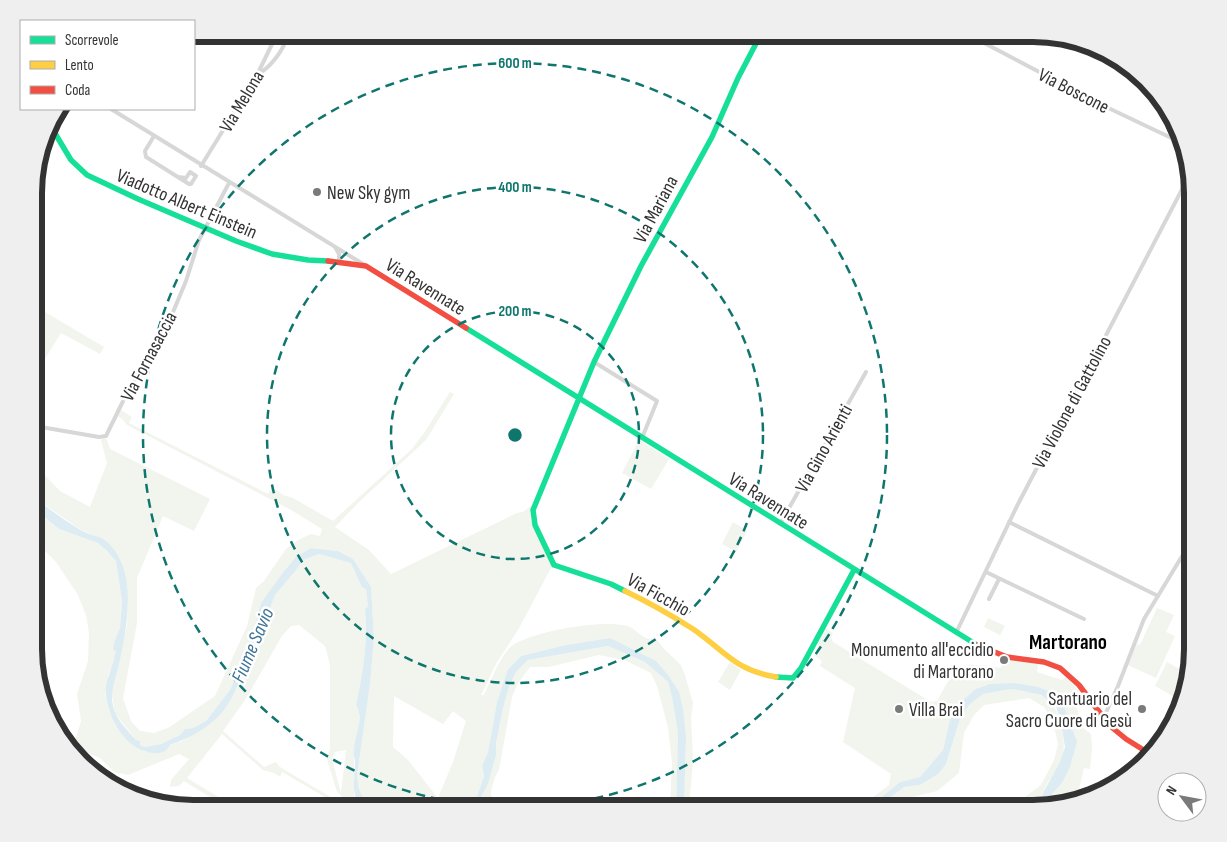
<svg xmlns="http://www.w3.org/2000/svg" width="1227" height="842" font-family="'Sofia Sans Condensed',sans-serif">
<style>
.green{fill:#f1f5ed;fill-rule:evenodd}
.water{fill:#ddebf3}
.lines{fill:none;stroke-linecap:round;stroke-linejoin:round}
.street{stroke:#d7d7d7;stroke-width:4}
.fast{stroke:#16e098;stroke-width:5.5}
.slow{stroke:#ffcf43;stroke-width:5.5}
.jam{stroke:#f24e42;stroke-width:5.5}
.ring{fill:none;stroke:#0f766e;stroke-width:2.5;stroke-dasharray:9 6}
.poi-dot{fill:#7a7a7a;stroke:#fff;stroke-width:2}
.labels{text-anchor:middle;stroke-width:5;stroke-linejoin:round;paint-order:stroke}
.street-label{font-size:19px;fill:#333;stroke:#fff}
.poi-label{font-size:19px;fill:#333;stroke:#fff;text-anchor:start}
.water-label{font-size:20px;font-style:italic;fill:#3f7597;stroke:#fff}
.quarter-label{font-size:21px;font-weight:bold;fill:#000;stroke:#fff}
.rim{fill:none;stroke:#333;stroke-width:6}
.centre{fill:#0f766e;stroke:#fff;stroke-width:2.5}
.ring-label{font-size:15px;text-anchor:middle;font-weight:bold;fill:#0f766e;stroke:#fff;stroke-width:5;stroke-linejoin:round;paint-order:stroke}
</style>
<rect width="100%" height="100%" fill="#fff"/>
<path class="green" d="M35,306L104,347L100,354L61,333L43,362L35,358Z
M450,392L454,394L426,440L359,502L335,527L369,550L391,574L517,513L523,512L532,505L530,512V519L552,566L518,630L497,662L481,695H484C490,682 502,652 513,645C535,631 602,619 627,626C635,628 639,635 646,638C649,639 654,639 657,640L665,650L681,665L685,675L693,703L691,717L693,761L689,808H684L686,737L668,675L639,654L610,638L566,645L521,656L508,669L497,702L488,752L482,766L484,776L473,808H368L359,789L357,776L370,684L374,638L371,588L353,559L338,551L311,548L261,603L246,655L230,690L206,721L193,728L185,729L180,735L161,744L145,747L140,745V741L136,740L115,713L112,695V684L118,666L127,625L128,604L120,559L105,540L81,530L35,498V465L60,491L90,507L107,463L101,440L104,438L107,440L110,449L210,499L194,531L163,516L137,578V623L123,698L131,721L140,731L154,733L168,728L215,696L247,626L256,588L264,581L286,549L298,540L311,534L320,536L322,529L291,510L127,425L123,420L118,416L121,410L132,417L129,423L268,494L272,487L283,495L293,498L333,521L412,449L426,430ZM394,696L443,724L453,711L466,721L453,762L438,798L408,760L393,747Z
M639,440L669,459L651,489L622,473Z
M35,509L59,529L98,543L107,551L116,561L122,602L120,628L115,640L116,652L114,656V662L108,675V681L105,694L109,711L144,752L165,751L170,744L180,742L207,726L218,717L228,704L240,682L247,664L252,656L275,595L297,569L303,560L319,554L351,563L366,589L368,606L365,609C368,642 363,673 356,705L359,710V727L354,750V796L361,808H344L341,795L337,792L327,759L330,748V665L325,646L299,625L291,626L282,636L245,700L223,731L264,767L276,762L280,767L339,802L337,804L282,772L280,777L274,773L263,770L222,734L187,778L237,808H228L184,781L179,786L170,787L171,780L189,759L179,754L128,775L114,772L100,758L87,753H77L73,748L81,721L77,694L88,661L89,633L86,615L78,595L56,562L35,541ZM346,750L341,793L332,759L335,752Z
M733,522L747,531L736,552L722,544Z
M1157,608L1174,615L1166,632L1175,636L1156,678L1128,665L1137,644L1140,645Z
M988,618L1005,626L1000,635L984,627Z
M825,628L833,633L831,637L833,642L931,702L937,701C944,689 953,668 968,665C973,664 994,667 1001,668L1002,659L1038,664L1037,672L1062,680L1067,676L1080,694L1073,696L1083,728L1091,734L1092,747L1090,769L1084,768L1077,798L1049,804L1052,794L1062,783L1073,758L1053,693L990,684L951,715L943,750L920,777L900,782L868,808H859L889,785L891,774L843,742L855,688L820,666L822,661L814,655C819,646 819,638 825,628Z
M608,646L645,662L668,682L672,697L678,733L676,808H670L672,762L668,727L657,686L651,673L624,660L599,655L548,667H530L517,685L512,697L499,770C495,776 491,787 491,795L492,796L487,808H479L480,799L488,784L496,756V745L503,708L509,687L516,672L528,660Z
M730,662L741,670L730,690L718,682Z
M1167,662L1190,675L1183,702L1155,686Z
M1011,689C1042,692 1057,698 1062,730C1064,742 1065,750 1061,761C1057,772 1047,780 1044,791C1042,796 1041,802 1040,807L1018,808L1025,797L1041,785L1054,760L1058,744L1053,721L1044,707L1029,698L984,705L974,715L964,733L959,773L937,791L904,799L893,808H877L904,787L920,785L946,764L960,719L969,705L983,694Z"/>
<path class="water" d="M35,498C50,510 66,521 82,531C89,535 101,536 106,541C139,569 127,628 119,664C115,681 108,695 115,712C119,722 129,732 136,740L140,741V745L145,747L161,744L180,735L185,729L193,728L206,721L230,690L246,655L261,603L282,574L296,557L311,548L338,551L353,559L371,587L374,638L370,684L357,776L359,789L368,808H361C350,792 355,781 355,762C355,759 353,754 354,751C354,736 365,719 356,705C363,673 368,642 365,609L368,606L366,589L362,587L351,563L319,554L303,560L297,569L275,595L252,656C242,671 238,689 228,704C218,721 198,734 180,741C177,743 172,743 170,745C168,747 167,750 165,751C162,753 157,753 153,753C127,751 109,720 106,696C104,686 110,672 113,663C115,659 113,656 116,652L113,649L115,640L120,628L122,602L116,561L107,551L98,543L59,529L35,509Z
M610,638L656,661L668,675L679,692L683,709L686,737L684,808H676L678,733L672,697L668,682L645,662L608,646L528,660L516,672L509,687L503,708L496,744V756L488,784L480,799L479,808H473L484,776L482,766L488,752L497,702L508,669L521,656L566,645Z
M1014,683L1038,687L1053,693L1062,701L1077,742L1070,767L1062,783L1052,794L1049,804L1040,807L1044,791L1060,762L1065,747L1061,723L1056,706L1041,695L1024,691L1011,689L983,694L969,705L960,719L946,764L938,774L920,785L904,787L877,808H868L900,782L920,777L943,750L951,715L961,702L976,689L990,684Z"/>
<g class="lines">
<path class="street" d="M967,34L1102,105L1182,143
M257,75C271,67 284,50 288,34
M111,109L363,264
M154,136L145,151L146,157L189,184H191L196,176L190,172L186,178L178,177
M201,166L257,75L277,34
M335,247L339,254V261
M594,362L657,401L642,438
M35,426L99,437L106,436L128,391L163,336L186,281L199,240L229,183
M1009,522L1158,596
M780,524L866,372
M986,572L1084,619
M989,599L999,579
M956,633L1017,506L1190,174
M1103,719L1118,686L1144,619L1193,538
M76,751V750
M341,803L342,808"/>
<path class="fast" d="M194,39L203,34
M57,115L67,109
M50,125L71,160L87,175L138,199L236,241L272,254L308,260L328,261
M466,328L977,645
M625,591L611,584L554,565L535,525L533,510L594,362L641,266L712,137L738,78L761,34
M776,677L793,678L801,668L854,570"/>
<path class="slow" d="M625,591C648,602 671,615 693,629C725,651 734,670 776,677"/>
<path class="jam" d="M328,261L366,266L466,328
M977,645L1007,657L1044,662L1060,668L1079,685L1109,725L1126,739L1150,754"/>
</g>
<g class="ring">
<circle cx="515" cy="435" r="124"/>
<circle cx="515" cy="435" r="248"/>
<circle cx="515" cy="435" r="372"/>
</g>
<g class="poi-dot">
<circle cx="317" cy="192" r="5"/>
<circle cx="1004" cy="660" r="5"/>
<circle cx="899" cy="709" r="5"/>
<circle cx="1142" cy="709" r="5"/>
</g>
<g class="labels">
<g class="street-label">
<text transform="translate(1074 90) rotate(27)" y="7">Via Boscone</text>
<text transform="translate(241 101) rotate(-59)" y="7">Via Melona</text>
<text transform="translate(187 203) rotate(23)" y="7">Viadotto Albert Einstein</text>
<text transform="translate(655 209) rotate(-62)" y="7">Via Mariana</text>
<text transform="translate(426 286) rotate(32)" y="7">Via Ravennate</text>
<text transform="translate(148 356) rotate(-62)" y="7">Via Fornasaccia</text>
<text transform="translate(1071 402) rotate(-62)" y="7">Via Violone di Gattolino</text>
<text transform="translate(823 448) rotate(-61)" y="7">Via Gino Arienti</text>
<text transform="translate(769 500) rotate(32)" y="7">Via Ravennate</text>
<text transform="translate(659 594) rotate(29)" y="7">Via Ficchio</text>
</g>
<g class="poi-label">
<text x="327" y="199">New Sky gym</text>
<text x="994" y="656" text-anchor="end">Monumento all'eccidio<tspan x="994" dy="22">di Martorano</tspan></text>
<text x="1132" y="705" text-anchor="end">Santuario del<tspan x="1132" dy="22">Sacro Cuore di Gesù</tspan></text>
<text x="909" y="716">Villa Brai</text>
</g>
<g class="water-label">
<text transform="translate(252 645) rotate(-67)" y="7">Fiume Savio</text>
</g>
<g class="quarter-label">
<text x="1068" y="649">Martorano</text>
</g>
</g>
<path d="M0 0H1227V842H0ZM193 42H1033A151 151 0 0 1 1184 193V649A151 151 0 0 1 1033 800H193A151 151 0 0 1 42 649V193A151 151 0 0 1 193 42Z" fill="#efefef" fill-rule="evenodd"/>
<path class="rim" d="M193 42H1033A151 151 0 0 1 1184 193V649A151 151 0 0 1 1033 800H193A151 151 0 0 1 42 649V193A151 151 0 0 1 193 42Z"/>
<circle cx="515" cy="435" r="8" class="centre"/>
<g class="ring-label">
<text x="515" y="68">600 m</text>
<text x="515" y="192">400 m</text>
<text x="515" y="316">200 m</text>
</g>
<rect x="20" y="20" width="175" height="90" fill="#ffffff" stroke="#adadad"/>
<rect x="30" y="36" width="25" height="8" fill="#16e098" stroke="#adadad"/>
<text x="65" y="45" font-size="15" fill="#333333">Scorrevole</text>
<rect x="30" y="61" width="25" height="8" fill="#ffcf43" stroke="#adadad"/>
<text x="65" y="70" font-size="15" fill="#333333">Lento</text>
<rect x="30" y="86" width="25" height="8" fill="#f24e42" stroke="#adadad"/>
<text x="65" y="95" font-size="15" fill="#333333">Coda</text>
<g transform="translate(1182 797) rotate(302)"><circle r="24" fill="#ffffff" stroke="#adadad"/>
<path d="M0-4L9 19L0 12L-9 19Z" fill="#7a7a7a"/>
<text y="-8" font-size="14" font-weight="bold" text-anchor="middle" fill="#333333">N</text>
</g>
</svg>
